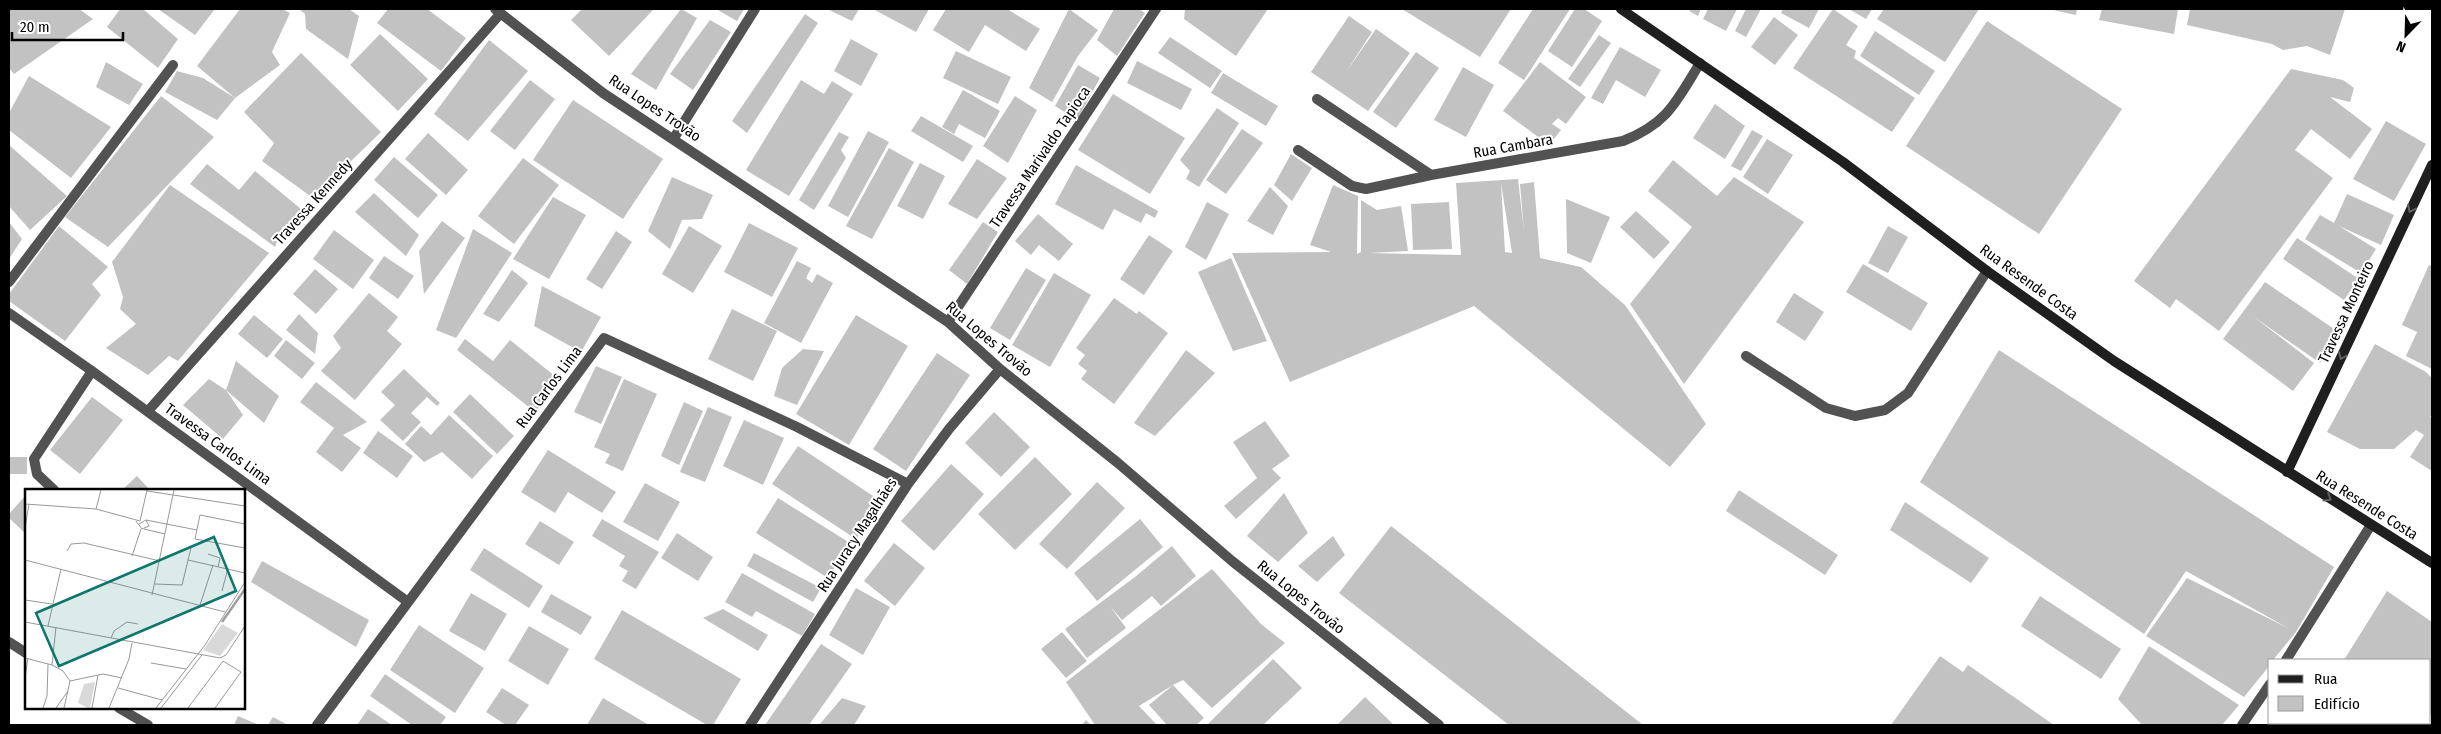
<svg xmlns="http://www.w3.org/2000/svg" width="2441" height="734" font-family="'Fira Sans Condensed',sans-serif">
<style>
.building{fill:#c2c2c2;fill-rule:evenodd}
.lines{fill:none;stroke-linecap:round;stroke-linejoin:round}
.lane{stroke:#525252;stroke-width:10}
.street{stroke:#525252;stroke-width:10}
.secondary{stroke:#1f1f1f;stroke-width:10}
.oneway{stroke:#626262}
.labels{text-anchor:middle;stroke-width:4;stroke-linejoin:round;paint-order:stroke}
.street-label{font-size:15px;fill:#000;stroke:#fff}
.inset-river{fill:none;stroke:#a0a0a0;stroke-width:2.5}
.inset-road{fill:none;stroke:#999;stroke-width:1}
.view{fill:#0f766e;fill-opacity:0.15;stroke:#0f766e;stroke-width:2.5}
.inset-edge{fill:none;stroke:#000;stroke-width:2.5}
</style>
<rect width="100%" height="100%" fill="#fff"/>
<path class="building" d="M9,9H79L93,19L14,74L9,68Z
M120,9H143L178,39L158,68L107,27Z
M158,9H215L195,35Z
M240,9H282L290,13L272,52L280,65L235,98L197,66Z
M299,9H349L359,16L348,59L306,29L305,14Z
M388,9H427L466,38L441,71L377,23Z
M582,9H654L609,56L571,20Z
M681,9L697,18L656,90L631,74Z
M716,9H744L737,21Z
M827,9H859L852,21Z
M873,9H929L916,32Z
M946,9H1007L1040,29L1026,51L985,25L969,52L933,30Z
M1069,9L1098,30L1078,56L1052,102L1029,88Z
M1114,9H1139L1145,13L1117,56L1097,40Z
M1185,9H1268L1236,56L1184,19Z
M1402,9H1511L1480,57Z
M1533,9H1570L1524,80L1498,63Z
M1575,9H1584L1602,21L1572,67L1548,51Z
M1691,9H1701L1698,16L1689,11Z
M1708,9H1737L1726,31L1703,19Z
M1746,9H1761L1746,37L1735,31Z
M1783,9H1819L1809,28L1781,13Z
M1833,9L1858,26L1846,45L1856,51L1854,58L1915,98L1892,132L1793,68Z
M1849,9H1872L1866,19Z
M1884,9H1979L1945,62L1877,19Z
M2048,9H2077L2076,15Z
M2102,9H2178L2174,34L2099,20Z
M2190,9H2345L2330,55L2307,46L2283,50L2272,44L2187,25Z
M805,14L818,23L747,133L732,121Z
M1349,16L1372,32L1346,72L1376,29L1410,53L1368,111L1311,72Z
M1774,17L1798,35L1775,65L1751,47Z
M710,20L731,32L693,90L670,74Z
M1987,21L2122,109L2039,234L1906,146Z
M1875,31L1935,71L1919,95L1860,56Z
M380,34L428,79L398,111L350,65Z
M1599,35L1611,43L1580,87L1568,79Z
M1170,37L1222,71L1210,88L1158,53Z
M851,39L878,54L861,86L834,71Z
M489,40L528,71L468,141L434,114Z
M1620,47L1661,70L1645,97L1616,80L1603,104L1591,98Z
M956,51L1011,77L998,104L943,78Z
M1416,52L1439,68L1396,128L1373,112Z
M301,53L381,132L313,198L262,161L274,143L244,112Z
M1137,61L1192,89L1181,110L1127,83Z
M106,62L143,84L129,105L96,87Z
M1540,62L1586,97L1566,124L1558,118L1552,124L1561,130L1549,145L1503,111Z
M1078,65L1100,78L1077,120L1055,106Z
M1463,67L1494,85L1466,137L1434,120Z
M2291,69L2343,80L2354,88L2350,102L2330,97L2372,129L2350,159L2311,129L2295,150L2333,178L2219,331L2176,299L2170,308L2134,281Z
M177,71L203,78L235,98L217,120L165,92Z
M1223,73L1278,106L1266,126L1211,93Z
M29,76L111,127L71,178L9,130V113Z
M530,80L555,99L515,150L490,131Z
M801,80L824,94L832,81L853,94L789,196L746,170Z
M963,90L1000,111L985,138L959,124L954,134L942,127Z
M1113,94L1185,138L1150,194L1078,150Z
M161,96L214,137L108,247L65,217Z
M1015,96L1037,110L1008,163L983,146Z
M573,100L663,159L623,219L533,160Z
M1715,104L1745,126L1725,159L1693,138Z
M1217,108L1239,123L1199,187L1186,179L1190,171L1180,160Z
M921,116L973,146L963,162L911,131Z
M2386,121L2426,144L2394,201L2353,179Z
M1242,129L1263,143L1226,194L1206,180Z
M1752,130L1763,136L1741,171L1731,166Z
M868,131L889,142L848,217L828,206Z
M839,132L849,137L841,150L846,158L814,210L799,200Z
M428,133L468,170L446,195L405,159Z
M1767,139L1793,155L1768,194L1743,177Z
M9,145L67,196L30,230L9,206Z
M889,148L914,162L872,239L846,226Z
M1291,154L1312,168L1292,201L1274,185Z
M394,157L438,195L418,218L374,180Z
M523,158L559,185L514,244L478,216Z
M977,159L1007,178L977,219L948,204Z
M1673,160L1717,196L1734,177L1804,222L1684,384L1630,304L1692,227L1648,191Z
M920,163L945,176L923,219L897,206Z
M207,164L239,190L255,171L307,214L291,234L283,226L275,247L190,184Z
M1076,165L1158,211L1155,218L1146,213L1141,223L1114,209L1103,230L1055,204Z
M672,177L713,195L702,219L682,220L670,249L648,231Z
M1518,179L1524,231L1520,184L1534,182L1540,258L1581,267L1625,305L1706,424L1670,467L1474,306L1290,382L1232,253L1331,252L1310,245L1333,185L1358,196L1357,254L1361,252V200L1377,210L1401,206L1408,251L1369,253L1461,255L1456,183ZM1501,183L1512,253L1505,252Z
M170,185L269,253L178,361L169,356L148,375L106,348L136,324L120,309L123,297L112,262Z
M1270,187L1288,206L1273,235L1247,221Z
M374,193L419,235L406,256L355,212Z
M2347,194L2394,215L2381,245L2339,226L2376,249L2361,273L2305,239L2320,215L2334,223Z
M553,197L586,215L549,279L513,259Z
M1566,199L1610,217L1591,263L1567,253Z
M1207,202L1229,214L1206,260L1185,247Z
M1449,202L1452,249L1413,250L1411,204Z
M1636,211L1670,242L1654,259L1620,227Z
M1038,214L1073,244L1059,261L1039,245L1031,255L1015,241Z
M442,221L465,238L424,294L419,251Z
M9,222L22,239L9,259Z
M983,222L998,232L967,284L949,270Z
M749,223L798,248L772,297L724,272Z
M59,226L108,267L92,284L101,295L65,341L9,301V294Z
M689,226L722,246L693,293L662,274Z
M1888,226L1908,237L1888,273L1868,263Z
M473,229L512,253L456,338L436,330Z
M334,230L374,260L353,289L313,259Z
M616,231L632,242L602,289L586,279Z
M1149,235L1173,251L1144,295L1120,279Z
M2297,238L2359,279L2344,300L2283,259Z
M384,256L414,276L398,299L369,278Z
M1231,258L1267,341L1233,351L1198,272Z
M797,261L811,268L806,278L812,283L817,274L833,283L801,343L764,323Z
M1863,264L1928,303L1911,331L1846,292Z
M2429,265L2432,266V369L2406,356L2417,332L2402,325Z
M1026,268L1046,280L1010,340L990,328Z
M315,269L338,289L316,314L293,294Z
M512,270L528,283L499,322L483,314Z
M1054,273L1091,295L1050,367L1012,345Z
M2265,282L2340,333L2320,363L2254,317L2314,363L2293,391L2223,339Z
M542,286L601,317L581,352L534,326Z
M369,293L398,317L387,331L402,344L355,400L321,371L341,348L333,336Z
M1794,293L1824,312L1805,341L1776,322Z
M1114,298L1137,314L1139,311L1168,333L1114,404L1081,379L1087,371L1078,364L1085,355L1076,348Z
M732,309L777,331L753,381L708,359Z
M299,314L318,333L315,354L286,330Z
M254,315L283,339L267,358L238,334Z
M856,315L908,346L849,445L796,414Z
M465,339L493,361L510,340L561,381L535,412L457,350Z
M286,340L315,363L302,379L274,356Z
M2375,344L2426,372L2432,378V415L2430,417L2432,419V471L2410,457L2424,435L2416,430L2394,449H2360L2327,432Z
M803,349L824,351L797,405L774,396L782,368Z
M1186,350L1215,373L1155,436L1134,423Z
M1999,350L2334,567L2296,632L2273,660H2270V665L2244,697L2146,636L2187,578L2288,628L2186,571L2144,634L1920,482Z
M937,353L970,375L906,471L873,449Z
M236,361L279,396L264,423L226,390Z
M596,366L622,377L601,424L574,412Z
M404,369L440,403L437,406L427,397L411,413L421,422L403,441L380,420L395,405L381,392Z
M209,379L226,390L243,415L223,439L183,405Z
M624,379L657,394L623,471L605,463L610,454L594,447Z
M316,382L367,422L343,435L361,448L342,472L316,452L334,428L300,402Z
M470,394L514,436L497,454L453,412Z
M92,397L123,420L80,474L50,450Z
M684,402L703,411L679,465L661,456Z
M708,407L732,417L705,482L680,472Z
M994,412L1030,447L1001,477L965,443Z
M449,415L493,456L472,479L442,452L424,462L405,444L421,426L431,435Z
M744,420L784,438L763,485L723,466Z
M1265,421L1290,456L1272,469L1281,478L1236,519L1224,506L1257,478L1233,442Z
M378,431L413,456L397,478L363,453Z
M798,446L882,502L856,539L772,484Z
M548,450L616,492L602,513L568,492L555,513L521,492Z
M9,457H27V474H9Z
M1035,457L1072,494L1015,550L978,514Z
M951,464L984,494L934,551L901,521Z
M137,476L150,490H122Z
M1097,482L1125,508L1067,569L1039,544Z
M645,483L680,502L658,541L623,522Z
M1739,490L1838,555L1825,575L1726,511Z
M1284,493L1308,533L1278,562L1247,536Z
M26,495V534L9,518V514Z
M778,498L850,543L828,578L756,533Z
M1905,502L1989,558L1971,583L1890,530Z
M602,519L659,552L636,589L622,581L628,571L619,566L625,556L592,536Z
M1140,519L1163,547L1097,601L1074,573Z
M540,521L574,542L559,565L525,544Z
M1391,526L1643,725H1509L1339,593Z
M677,533L713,557L698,581L661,558Z
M1333,536L1345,555L1317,582L1298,566Z
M894,543L925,568L895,606L864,581Z
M1172,546L1196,576L1161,606L1152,596L1122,620L1110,606L1126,628L1087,658L1065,629L1135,577Z
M484,548L543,586L529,608L470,570Z
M754,553L821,588L813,602L747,566Z
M262,561L369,620L356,647L251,582Z
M1212,569L1261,624L1285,643L1212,708L1183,680L1173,685L1204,718L1196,725H1167L1149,705L1173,685L1139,706L1157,725H1095L1066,682Z
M742,573L815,614L802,636L756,611L752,617L725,602Z
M856,588L890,607L863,655L829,635Z
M2387,591L2432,622V712L2430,715V660H2344Z
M471,593L507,614L485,651L449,631Z
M551,594L592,617L581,635L541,612Z
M2040,596L2121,649L2101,679L2021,626Z
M723,609L768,635L758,651L703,618Z
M622,610L741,679L713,725H707L594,659Z
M419,625L484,668L455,713L390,670Z
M529,626L569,649L548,685L508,661Z
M1062,632L1087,661L1066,678L1041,649Z
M821,644L852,664L809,725H765Z
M2149,646L2239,705L2222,725H2142L2118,699Z
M1940,656L1963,672L1968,665L2054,725H1891Z
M1273,659L1302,688L1263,725H1207Z
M385,674L446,717L440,725H412L370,696Z
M502,688L529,705L515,725H506L486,712Z
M1365,697L1394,725H1337Z
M603,698L649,725H587Z
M842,698L866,706L854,725H819Z
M368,709L392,725H357Z
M238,716L259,725H234Z
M273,717L288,725H268Z
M1086,720L1091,725H1082Z
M2298,723H2380L2379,725H2298Z"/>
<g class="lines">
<path class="lane" d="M674,138L755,9
M1746,356L1826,408L1855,416L1885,410L1908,393L1987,271"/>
<path class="street" d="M495,9L603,93L948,322L1000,369L1118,463L1232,561L1439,725
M1317,99L1431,175L1623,141C1668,123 1676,102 1700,63
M1298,150L1352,186L1366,189L1431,175
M9,282L173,65
M9,313L92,371L408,602
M948,322L1156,9
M148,411L501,13
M54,490L37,474L34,459L92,371
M9,642L26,653
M2286,660L2371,525
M119,708L148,725
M317,725L604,338L797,427L908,484
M750,725L908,484L949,429L1000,369
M2242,725L2270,684"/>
<path class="secondary" d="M1621,9L1843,162L1987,271L2114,361L2432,563
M2287,472L2432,165"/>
</g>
<defs><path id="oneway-chevron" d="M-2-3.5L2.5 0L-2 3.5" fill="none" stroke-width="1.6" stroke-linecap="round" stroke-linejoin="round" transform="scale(1.25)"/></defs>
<g class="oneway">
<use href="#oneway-chevron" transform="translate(2411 209) rotate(115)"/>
<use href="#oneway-chevron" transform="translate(2342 356) rotate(115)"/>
<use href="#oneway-chevron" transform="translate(2328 498) rotate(32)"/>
</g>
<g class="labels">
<g class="street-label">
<text transform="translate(655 108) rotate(34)" y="5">Rua Lopes Trovão</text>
<text transform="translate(1513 146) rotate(-10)" y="5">Rua Cambara</text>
<text transform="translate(1040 157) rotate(-56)" y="5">Travessa Marivaldo Tapioca</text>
<text transform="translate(313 202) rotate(-48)" y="5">Travessa Kennedy</text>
<text transform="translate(2029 282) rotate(36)" y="5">Rua Resende Costa</text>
<text transform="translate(2346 312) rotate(-65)" y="5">Travessa Monteiro</text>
<text transform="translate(989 339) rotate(40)" y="5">Rua Lopes Trovão</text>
<text transform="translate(549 387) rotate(-53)" y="5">Rua Carlos Lima</text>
<text transform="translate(218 444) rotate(36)" y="5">Travessa Carlos Lima</text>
<text transform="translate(2367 505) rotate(32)" y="5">Rua Resende Costa</text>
<text transform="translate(857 535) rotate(-57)" y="5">Rua Juracy Magalhães</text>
<text transform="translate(1301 597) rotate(39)" y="5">Rua Lopes Trovão</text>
</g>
</g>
<g transform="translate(25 489)">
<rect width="220" height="220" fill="#fff"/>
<path d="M197,135L213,144L195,167L178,161ZM70,193L65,219H63L53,214L59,195Z" fill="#d9d9d9"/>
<path class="inset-river" d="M197,133L220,100"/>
<path class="inset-road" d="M122,2L220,17M0,15L71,20L115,32M71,20L76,1M121,31L172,41M111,32L117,40L124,37L121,31L114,35M115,32L122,1M220,35L175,26L170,50L220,59M0,39L4,15M119,40L140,45M42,62L46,55L59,54L135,72M183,65L195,69L193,78M107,67L116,40M0,71L200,123M163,71L220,84M130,95L157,96L166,59M197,102L203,79M127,106L149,1M0,111L27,115M175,116L188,76M0,133L195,169L201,166L220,137M23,137L36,80M86,149L89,142L102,133L113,135M0,169L27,176L31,138M126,174L161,180M27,176L38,182L45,192M0,189L3,169M45,192L78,185L97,189M93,199L137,211M18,219L22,207L23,175M31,219L43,202M39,219L45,192M67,219L73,186M84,219L104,170L107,154M131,219L180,156L220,93M136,219L177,166M163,219L198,172M190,219L216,183L198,172"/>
<path class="view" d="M189,48L211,102L34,177L11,124Z"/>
<rect width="220" height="220" class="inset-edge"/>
</g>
<rect width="2441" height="734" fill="none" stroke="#000000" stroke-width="20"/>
<rect x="2268" y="659" width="162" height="65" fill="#ffffff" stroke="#999999"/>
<rect x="2278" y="675" width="25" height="8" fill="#1f1f1f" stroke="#999999"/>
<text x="2314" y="684" font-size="15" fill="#000000">Rua</text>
<rect x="2278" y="696" width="25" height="15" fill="#c2c2c2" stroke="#999999"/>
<text x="2314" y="709" font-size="15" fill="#000000">Edifício</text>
<g transform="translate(2406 35) rotate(203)" stroke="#ffffff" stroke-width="4" paint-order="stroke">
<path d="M0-4L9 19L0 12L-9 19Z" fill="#000000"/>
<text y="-8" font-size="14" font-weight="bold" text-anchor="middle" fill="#000000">N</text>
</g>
<path d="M12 32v8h111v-8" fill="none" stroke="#000000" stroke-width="2.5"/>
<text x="20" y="32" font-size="15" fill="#000000" stroke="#ffffff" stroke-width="4" paint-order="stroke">20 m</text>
</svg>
